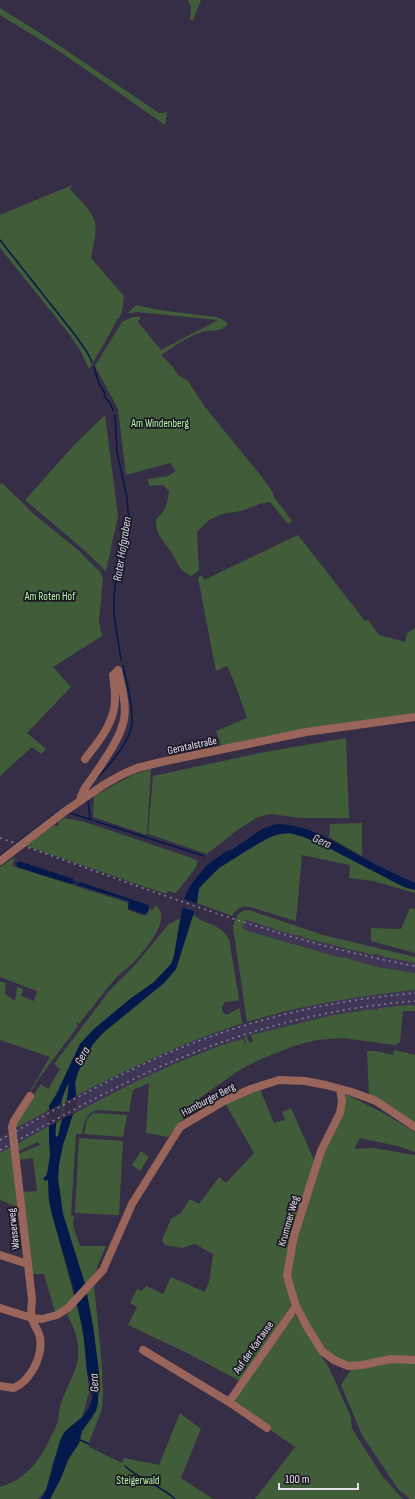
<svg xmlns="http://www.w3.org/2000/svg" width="415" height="1499" font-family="'Sofia Sans Condensed',sans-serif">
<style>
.built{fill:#3f3554}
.green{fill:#415c39}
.water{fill:#03184b;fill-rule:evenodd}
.pier{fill:#362e46}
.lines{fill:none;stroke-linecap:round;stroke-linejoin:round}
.stream{stroke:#03184b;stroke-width:1.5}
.minor{stroke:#996459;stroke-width:8}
.rail{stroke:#888297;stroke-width:1.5;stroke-dasharray:2 4;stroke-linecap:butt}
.labels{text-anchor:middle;stroke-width:3.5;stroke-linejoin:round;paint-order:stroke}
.park-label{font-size:11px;fill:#b3f4a1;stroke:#1c1823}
.street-label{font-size:11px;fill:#e4e0f0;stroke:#1c1823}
.water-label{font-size:12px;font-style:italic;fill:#d4deef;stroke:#1c1823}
</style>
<rect width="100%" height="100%" fill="#362e46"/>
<path class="built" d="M245,920L254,922L262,925L337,946H341L373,955L377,954L384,957L415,963V973L378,967L346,958L338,957L250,932L242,928Z
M415,990V1006L373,1011L372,1009L333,1015L247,1036L245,1037V1038L222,1045L174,1064L135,1082L73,1114L76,1096L157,1055L216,1032L288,1011L324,1002L372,995Z
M49,1110V1126L0,1153V1137Z"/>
<path class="green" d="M188,0H201L193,20H190L191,7Z
M0,8L48,38L159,113H164L167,111L165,125L62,53L0,15Z
M72,185L70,189C77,197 93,212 95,222C97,234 93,246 91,258L124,296L122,311L119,319L118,318L104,344L89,369L81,352L70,335L0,248V215Z
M136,305L159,310L216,317L222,319L228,324C221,333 211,329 202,332C188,336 173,347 161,355L173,367L178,375L188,381L205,407L262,477L272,491L274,497L292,521L290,523H287L270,502L263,503L241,511L222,514L209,520L197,532L199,570L191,576C178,569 180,567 173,555C166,542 155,536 156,519C165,512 168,503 169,491L163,485L149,486L148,479L168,476L176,471L170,463L126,475L118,409L95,366L122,322C128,319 134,315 141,317L138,322L161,350L218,320L136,312L127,314Z
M105,415L118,516L106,571L83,549L25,500L75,444Z
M2,483L36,516L78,550L100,572L103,579L99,621L102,636L53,667L71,687L27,733L46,749L41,754L32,747L0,776V485Z
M298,535L365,621L368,620L379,635L405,642L407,633L415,628V714L222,748L216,731L247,718L235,684L227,666L216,671L198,578L202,575L204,580Z
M346,738L349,818H300L270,814L258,817L236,831L207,854L148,834L153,776L265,752Z
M151,769L147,835L93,817L94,796L134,774Z
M64,818L85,822L192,858L197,861V866L176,893L168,891L166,894L26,846L54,825L57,826L59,825L58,822Z
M362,823V856L329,837L330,824Z
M289,833L301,836L323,845L404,887L415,890V893L373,881L349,878L350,865L302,855L296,921L250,907C242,905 237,908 232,916L197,903C197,898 197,892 200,888C210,870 252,845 271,837C277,834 283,834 289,833Z
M15,857L12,866L126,902L128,904V910L145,916L148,914L149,909L153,910L155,905C174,918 144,951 134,962C128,968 121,972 115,979C103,993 91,1009 79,1024L77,1022L76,1024L78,1026L40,1077L30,1093H29L50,1057L0,1040V981L6,983L5,994L15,1001L17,987L23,989L21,996L34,1001L37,991L0,977V867Z
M410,908L415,909V953L371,941V928L401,929Z
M249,910L323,935L415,957V963L384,957L377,954L373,955L305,938L298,935H294C277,930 261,924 245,920L242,928L251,932L338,957L346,958L378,967L415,973V990C358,996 302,1005 247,1022L233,927C236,917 238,910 249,910Z
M193,914C204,926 218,921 229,939L239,999L237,1001L225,1002L222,1007V1011L226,1015L240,1008L241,1019L243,1023C184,1042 130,1068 76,1096L75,1083L78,1072L93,1044L104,1032L164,983L176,969Z
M180,918L174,956L171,964L154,982L130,999L94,1029L80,1044L56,1095L49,1106V1110L16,1128V1121L41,1084L48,1089L60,1069L54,1064L110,990L135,965L169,924Z
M410,1005L415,1006V1011H403L400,1042L395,1045L342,1038L317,1040L294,1046L261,1059L241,1069L201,1097L168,1137L146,1133L149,1083L133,1090L129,1112L96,1110C85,1114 84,1124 82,1134H76L71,1215L74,1216L73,1226L80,1246H106L97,1267L98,1268L93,1275L92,1288L94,1285L102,1365L103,1394L102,1409L90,1440L89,1447L122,1463L124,1458L159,1465L180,1413L201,1429L181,1478L213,1499H50L61,1478L68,1460L79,1443L82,1431L93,1417L99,1373L93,1326L85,1284L63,1214L58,1179L59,1164L63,1145L73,1114L135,1082L174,1064L222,1045L243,1039L245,1044H246L244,1037L247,1036L249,1043L253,1041L251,1035L333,1015L372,1009L373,1010H377L378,1008Z
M394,1050L415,1055V1122L369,1096L367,1051H376L393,1055Z
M69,1081L67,1100L58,1136L56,1137C53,1127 64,1091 69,1081Z
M260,1089L274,1123L285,1120L282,1112L291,1108L317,1167L343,1110L346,1094L385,1114L415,1132V1152L397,1146L360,1138L354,1149L373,1148L415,1155V1357L353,1364L331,1357L292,1303L290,1307L240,1381L185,1352L128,1325L137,1307L130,1303L137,1289L142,1291L146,1286L163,1294L171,1277L205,1292L209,1282L213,1254L195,1244L182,1248L165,1245L162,1240L171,1219L181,1213L190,1199L199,1204L219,1177L226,1183L254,1153L225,1103Z
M93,1113L127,1115L123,1137L84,1134L87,1119Z
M49,1126C49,1141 54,1167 43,1179H48L49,1201L52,1214L82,1326L86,1354L89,1392L82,1418L64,1432L52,1465L46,1490L38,1499H0V1487C25,1480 40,1461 50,1438C53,1433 56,1427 58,1421C59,1415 59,1409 61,1403C65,1391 72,1379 76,1367C82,1350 76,1329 67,1315L72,1309L65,1306L55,1312L44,1274H32L22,1192L37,1191L33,1158L19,1160L18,1154L40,1145L38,1142L19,1151L17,1144Z
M79,1138L123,1141L119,1215L75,1213Z
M12,1146L17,1207L0,1200V1153Z
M141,1151L149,1157L140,1171L132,1165Z
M294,1313L329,1368L351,1417L352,1429L383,1477L403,1499H255L295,1447L272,1431L268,1426L231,1401Z
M387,1361L415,1362V1499H410L398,1489L362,1435L341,1385L352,1368Z"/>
<path class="water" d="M277,824C311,825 334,842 362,857C379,867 397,875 415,883V890L404,887L323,845L301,836L289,833L279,834L270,837L251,848L219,868L199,888L197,903L176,969L164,983L104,1032L93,1044L78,1072L75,1083L76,1094L73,1114L63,1145L59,1164L58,1179L63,1214L85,1284L93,1326L99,1373L98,1403L96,1411L82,1431L79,1443L68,1460L61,1478L50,1499H41C49,1490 55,1456 60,1441C67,1422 87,1422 92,1399C94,1391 88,1380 87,1372C85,1357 85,1342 82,1327C75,1289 62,1251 52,1214L49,1201L48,1180L46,1181L43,1179L47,1175L50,1155L49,1142V1106L56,1095L80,1044L94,1029L130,999L154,982L171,964L174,956L184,899L190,886L206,866L215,859L227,851L233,849L262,829ZM69,1083L67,1100L58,1136L56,1137C53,1128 63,1090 69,1083Z
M19,861L73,879L74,882L72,884L17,867L16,864Z
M80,882L148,905L149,906L148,912L144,914L129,909L128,908L129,901L77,885Z"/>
<path class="pier" d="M182,898L198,904L196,912L180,907Z
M78,1095L75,1113L60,1120L65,1102Z
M63,1103L60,1121L47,1127V1111Z"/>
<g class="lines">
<path class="stream" d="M0,240L75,335L87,352L92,362
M94,367L99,384L105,393L104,396L110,403L113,410
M115,415L117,452L127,498L129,519L116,576L114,597V615L121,660
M96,779C108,767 131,741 132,723C133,704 127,685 123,666
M88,800L90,819
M70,813L92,820
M95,821L204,856
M0,856L60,810
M74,882L77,883
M78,1439L89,1444
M125,1466C140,1480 160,1485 175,1499"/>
<path class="minor" d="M80,801C81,791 89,783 95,774C105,759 121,737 124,719C127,704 121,685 118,670L113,675C114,682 115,690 115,697C116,721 99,741 85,759
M0,861L64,812L105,784L123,774L137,768L161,762L306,732L415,717
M340,1089L342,1101L340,1113L321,1151L294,1236L287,1275L291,1290L296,1306L307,1327L322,1351L334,1360L348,1366L362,1365L391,1359L415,1360
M0,1255L28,1264
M0,1308L32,1318L42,1319L57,1315L68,1308L103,1270L132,1204L180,1127L224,1101L251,1089L279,1080L305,1081L326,1085L352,1092L376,1101L415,1127
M143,1350L229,1402L267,1428
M0,1386L14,1388C31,1380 43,1356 40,1338C39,1330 33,1325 32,1318C30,1312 32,1305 32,1299L12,1127L14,1121L30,1096
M229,1402L296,1306"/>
<path class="rail" d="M0,838C137,884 272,940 415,966
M0,1140C60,1107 120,1072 183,1047C258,1017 335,1000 415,993
M0,1150C66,1114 132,1076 203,1049C271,1023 342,1007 415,1001"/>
</g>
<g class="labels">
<g class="park-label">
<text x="160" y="427">Am Windenberg</text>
<text x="50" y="600">Am Roten Hof</text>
<text x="138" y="1484">Steigerwald</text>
</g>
<g class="street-label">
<text transform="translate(192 745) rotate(-12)" y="4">Geratalstraße</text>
<text transform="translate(208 1099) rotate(-28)" y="4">Hamburger Berg</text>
<text transform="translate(288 1221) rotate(-74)" y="4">Krummer Weg</text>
<text transform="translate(13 1229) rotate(-96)" y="4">Wasserweg</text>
<text transform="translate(253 1347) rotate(-55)" y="4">Auf der Kartause</text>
</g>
<g class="water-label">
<text transform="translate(122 549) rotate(-81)" y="4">Roter Hofgraben</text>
<text transform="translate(322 841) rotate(24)" y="4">Gera</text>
<text transform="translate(82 1056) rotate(-61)" y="4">Gera</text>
<text transform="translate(94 1383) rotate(-93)" y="4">Gera</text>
</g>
</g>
<path d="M279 1483v6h79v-6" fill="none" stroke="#e4e0f0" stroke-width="2"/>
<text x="285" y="1483" font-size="12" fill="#e4e0f0" stroke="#1c1823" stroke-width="3" paint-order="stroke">100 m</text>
</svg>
